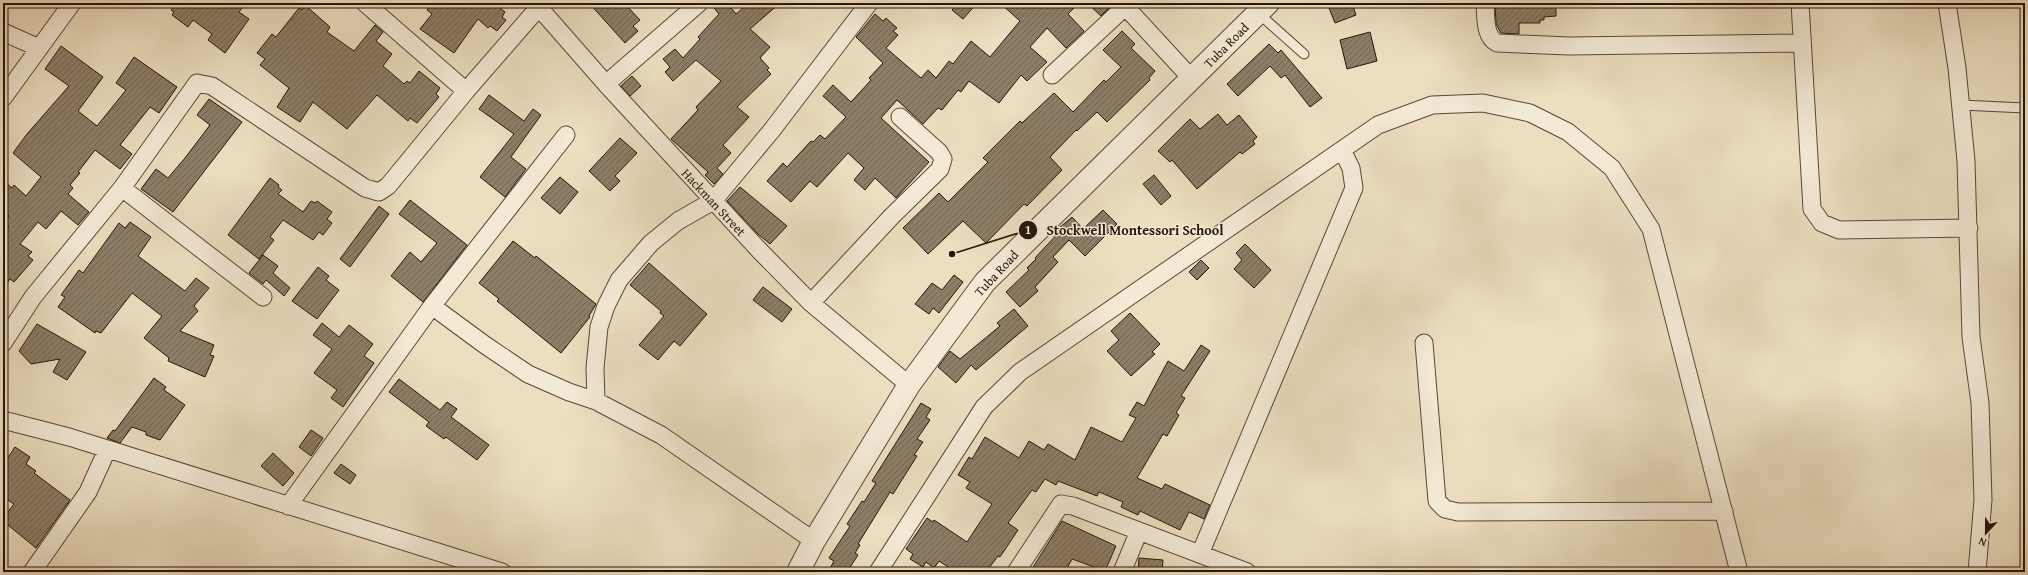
<svg xmlns="http://www.w3.org/2000/svg" width="2028" height="575" font-family="'Gentium Book Plus',serif">
<style>
.building{fill:url(#building-hatch);stroke:#261508}
.lines{fill:none;stroke-linecap:round;stroke-linejoin:round}
.service-casing{stroke:#584836;stroke-width:11}
.minor-casing{stroke:#584836;stroke-width:19}
.tertiary-casing{stroke:#584836;stroke-width:24}
.service{stroke:#f3ead6;stroke-width:9}
.minor{stroke:#f3ead6;stroke-width:17}
.tertiary{stroke:#f3ead6;stroke-width:22}
.labels{text-anchor:middle;stroke-width:3;stroke-linejoin:round;paint-order:stroke}
.street-label{font-size:13px;fill:#261508;stroke:#f3ead6}
.leader{fill:none;stroke:#261508;stroke-width:1.5}
.callout-dot{fill:#261508;stroke:#f3ead6;stroke-width:1.5}
.mark-label{font-size:12px;text-anchor:middle;font-weight:bold;fill:#fff}
.callout-label{font-size:14px;text-anchor:middle;font-weight:bold;fill:#261508;stroke:#f3ead6;stroke-width:3;stroke-linejoin:round;paint-order:stroke}
</style>
<defs>
<pattern id="building-hatch" width="6" height="6" patternUnits="userSpaceOnUse"><rect width="6" height="6" fill="#8d7e68"/><path d="M-1 1l2-2M0 6l6-6M5 7l2-2" fill="none" stroke="#736654"/></pattern>
</defs>
<rect width="100%" height="100%" fill="#ecdfc0"/>
<filter id="stains"><feTurbulence type="fractalNoise" baseFrequency=".005" numOctaves="4"/><feColorMatrix values="0 0 0 0 .2 0 0 0 0 .09 0 0 0 0 .02 0 0 0 .5 -.17"/></filter>
<radialGradient id="worn" r=".72"><stop offset=".6" stop-color="#630" stop-opacity="0"/><stop offset="1" stop-color="#630" stop-opacity=".3"/></radialGradient>
<path class="building" d="M177,3H246L239,12L249,19L225,53L208,40L212,34L193,20L188,27L172,15L174,12L171,10Z
M431,3H494L505,12L502,17L506,20L497,31L490,26L488,28L478,19L454,53L420,29L432,14L427,10Z
M589,3H624L640,20L633,26L638,31L625,43Z
M710,3H727L736,14L749,3H780L750,29L770,47L760,58L769,68L767,70L771,74L737,107L749,117L723,145L731,153L717,168L723,174L714,184L705,175L708,172L671,139L698,110L696,107L721,81L696,60L673,81L665,72L670,67L663,59L675,49L683,58L700,39L698,37L719,14Z
M958,3H977L963,19L952,10Z
M1000,3H1079L1068,14L1084,31L1066,48L1047,28L1030,47L1047,62L1027,81L1021,75L999,103L969,81L961,92L958,90L942,110L938,108L923,124L897,100L881,118L929,162L896,198L875,178L865,190L854,180L864,168L848,153L817,187L810,181L791,202L767,181L783,163L787,167L811,141L813,142L820,135L825,139L846,117L823,96L833,85L851,102L871,80L869,78L883,63L856,37L875,14L883,21L886,18L897,28L893,31L898,35L886,48L921,78L928,70L936,78L949,61L953,64L971,41L990,57L1020,21Z
M1087,3H1106L1110,7L1101,16Z
M1327,3H1352L1356,15L1335,23Z
M1495,3H1556V16L1544,17V20H1540V23H1519V34L1501,33L1496,24Z
M305,5L330,27L327,32L354,51L375,25L383,32L376,41L392,54L383,66L404,84L407,81L410,83L419,71L440,88L436,94L439,97L417,123L410,118L408,121L377,95L347,129L313,102L300,122L277,107L289,88L260,65L265,59L257,53L272,34L276,37L299,8L302,10Z
M1122,31L1135,44L1131,48L1155,71L1149,78L1150,80L1107,122L1097,112L1077,131L1076,130L1050,157L1062,170L1027,206L1024,204L986,243L963,221L928,254L903,228L939,193L948,202L988,162L983,158L1020,121L1022,123L1054,93L1073,112L1104,80L1106,82L1121,67L1103,50Z
M1370,32L1377,61L1347,69L1340,40Z
M1269,44L1278,53L1281,50L1322,98L1310,107L1285,75L1281,78L1270,66L1238,96L1227,84Z
M61,46L103,77L78,111L97,126L126,90L116,83L134,57L177,87L159,113L150,107L120,145L132,154L120,169L95,150L78,172L80,173L70,185L73,188L68,194L89,212L78,225L61,211L46,229L38,222L20,244L32,252L28,256L33,260L14,282L10,279L3,289V234L9,227L4,223L9,216L3,210V180L12,188L14,185L26,196L41,177L13,153L27,134L69,86L45,69Z
M632,76L641,86L630,96L621,86Z
M489,95L524,121L533,109L541,115L511,157L526,169L505,197L480,177L514,134L479,109Z
M209,99L242,122L173,212L141,189L156,169L168,178L185,158L210,125L197,115Z
M1218,114L1227,125L1239,115L1257,137L1253,141L1255,144L1242,154L1240,152L1197,189L1172,160L1170,162L1158,151L1190,119L1200,129Z
M620,138L637,153L615,176L620,181L610,191L589,171Z
M1154,175L1171,196L1161,205L1143,184Z
M560,177L578,192L560,214L541,198Z
M270,178L279,185L278,187L282,190L278,194L303,212L311,201L315,203L317,201L332,212L327,219L332,223L323,235L319,232L313,240L283,220L270,237L274,240L259,259L228,235Z
M740,187L787,226L770,244L758,234L727,201Z
M410,200L467,245L423,302L391,276L410,252L421,262L437,243L399,214Z
M379,206L389,214L350,267L340,259Z
M1103,210L1117,224L1085,256L1069,240L1053,257L1058,262L1035,287L1038,291L1020,307L1006,292L1029,270L1027,268L1036,259L1035,258L1061,230L1059,228L1072,217L1083,229Z
M130,222L151,237L138,256L185,291L196,278L209,288L194,306L198,311L180,331L214,345L210,355L214,356L205,377L168,361L169,358L144,338L162,316L132,293L101,333L96,331L95,333L58,307L65,297L61,295L79,270L83,273L119,223L125,228Z
M513,241L535,258L536,256L596,304L589,316L590,317L561,353L497,301L499,299L479,283Z
M1245,244L1271,270L1254,288L1234,269L1242,260L1236,253Z
M263,255L278,266L273,273L290,288L284,296L266,280L263,284L249,273Z
M1201,260L1209,268L1197,280L1189,272Z
M649,263L707,314L680,346L674,341L658,360L639,345L664,316L660,313L661,311L630,285Z
M318,267L329,276L326,280L339,290L317,319L292,301Z
M954,275L963,282L939,313L933,308L929,314L915,304L932,283L942,290Z
M763,287L792,309L782,322L753,300Z
M1014,309L1028,326L976,370L971,365L956,383L938,367L950,351L960,359L1000,326L997,323Z
M1130,313L1160,344L1152,352L1155,354L1131,376L1107,351L1119,340L1111,331Z
M322,323L339,337L349,325L373,344L364,356L374,363L343,407L331,398L337,390L314,373L332,349L313,335Z
M37,324L86,352L67,380L53,372L60,359L31,364L19,351Z
M1201,345L1210,351L1181,396L1185,398L1176,413L1179,415L1167,436L1163,434L1137,478L1162,489L1165,484L1210,505L1204,519L1189,512L1180,530L1140,511L1138,515L1121,507L1123,502L1099,492L1097,496L1058,481L1056,485L1045,479L1036,492L1032,490L1008,523L1018,530L1000,557L998,556L986,572H956L939,561L934,568L926,562L923,567L910,559L913,554L906,549L927,518L933,522L934,520L967,542L992,504L966,488L970,482L958,475L969,457L972,459L985,437L1019,458L1029,441L1044,450L1048,444L1075,460L1091,427L1122,442L1136,418L1129,415L1137,402L1144,406L1168,361L1184,371Z
M154,378L166,387L164,390L185,405L160,440L146,435V432L132,427L120,443L107,438L113,430L115,431Z
M399,379L440,410L447,402L457,409L451,417L489,445L477,460L446,437L444,439L426,426L429,422L389,392Z
M921,403L931,409L926,417L930,420L917,439L923,442L914,455L917,456L893,494L890,492L858,544L860,545L855,553L858,555L847,572H828L834,561L829,558L850,526L847,524L862,501L864,502L876,483L872,481Z
M311,430L323,438L311,456L299,447Z
M15,447L30,457L26,464L36,471L34,473L70,500L36,548L3,521V518L14,504L3,497V465Z
M273,453L294,473L283,486L261,466Z
M341,464L356,475L350,484L334,473Z
M1062,521L1116,546L1105,571L1072,559L1065,572H1030Z
M1139,558L1163,560L1162,572H1138Z"/>
<g class="lines">
<g class="service-casing">
<path id="service" d="M1258,13L1304,54
M1961,105L2025,108"/>
</g>
<g class="minor-casing">
<path id="minor" d="M365,3L466,91
M535,3L606,84L759,250L811,303L909,385
M1122,3L1192,79
M1485,3C1486,16 1484,36 1497,43L1569,46L1802,43
M1800,3L1812,209L1822,223L1839,230L1969,228
M1947,3L1957,68L1966,161L1971,337L1980,403L1983,500L1977,572
M3,32L39,48
M1052,75L1129,3
M606,84L699,3
M3,98L72,3
M122,188L263,297
M811,303L892,216L940,169L943,159L939,152L900,117
M432,306L485,345L528,374L569,392L596,401L661,435L814,541
M3,343L33,297L122,188L197,83L212,86L365,188L379,192L388,186L466,91L539,7
M1424,343L1437,501L1445,509L1458,512L1724,511
M596,401L595,368L599,327L606,306L619,280L651,243L678,221L713,201L772,130L869,3
M3,420L69,437L502,572
M288,506L432,306L566,135
M1200,554L1354,188L1351,168L1342,150
M32,572L88,492L107,450
M878,572L984,407L1020,372L1378,125L1432,105L1483,103L1530,113L1568,132L1612,168L1651,229L1739,572
M1016,572L1061,504L1073,506L1247,572
M1122,572L1139,531"/>
</g>
<g class="tertiary-casing">
<path id="tertiary" d="M798,572L814,541L909,385L985,282L1268,3"/>
</g>
<use href="#service" class="service"/>
<use href="#minor" class="minor"/>
<use href="#tertiary" class="tertiary"/>
</g>
<g class="labels">
<g class="street-label">
<text transform="translate(1226 45) rotate(-45)" y="5">Tuba Road</text>
<text transform="translate(714 202) rotate(47)" y="5">Hackman Street</text>
<text transform="translate(996 273) rotate(-47)" y="5">Tuba Road</text>
</g>
</g>
<path class="leader" d="M952 254L1028 230"/>
<g class="callout-dot">
<circle cx="952" cy="254" r="4"/>
<circle cx="1028" cy="230" r="10"/>
</g>
<g class="mark-label">
<text x="1028" y="234">1</text>
</g>
<g class="callout-label">
<text x="1135" y="235">Stockwell Montessori School</text>
</g>
<rect width="2028" height="575" fill="none" stroke="#ecdfc0" stroke-width="16"/>
<rect x="4" y="4" width="2020" height="567" fill="none" stroke="#261508" stroke-width="2"/>
<rect x="8" y="8" width="2012" height="559" fill="none" stroke="#261508"/>
<g transform="translate(1986 533) rotate(202)" stroke="#f3ead6" stroke-width="3" paint-order="stroke">
<path d="M0-3L7 15L0 10L-7 15Z" fill="#261508"/>
<text y="-6" font-size="11" font-weight="bold" text-anchor="middle" fill="#261508">N</text>
</g>
<rect width="100%" height="100%" filter="url(#stains)"/>
<rect width="100%" height="100%" fill="url(#worn)"/>
</svg>
